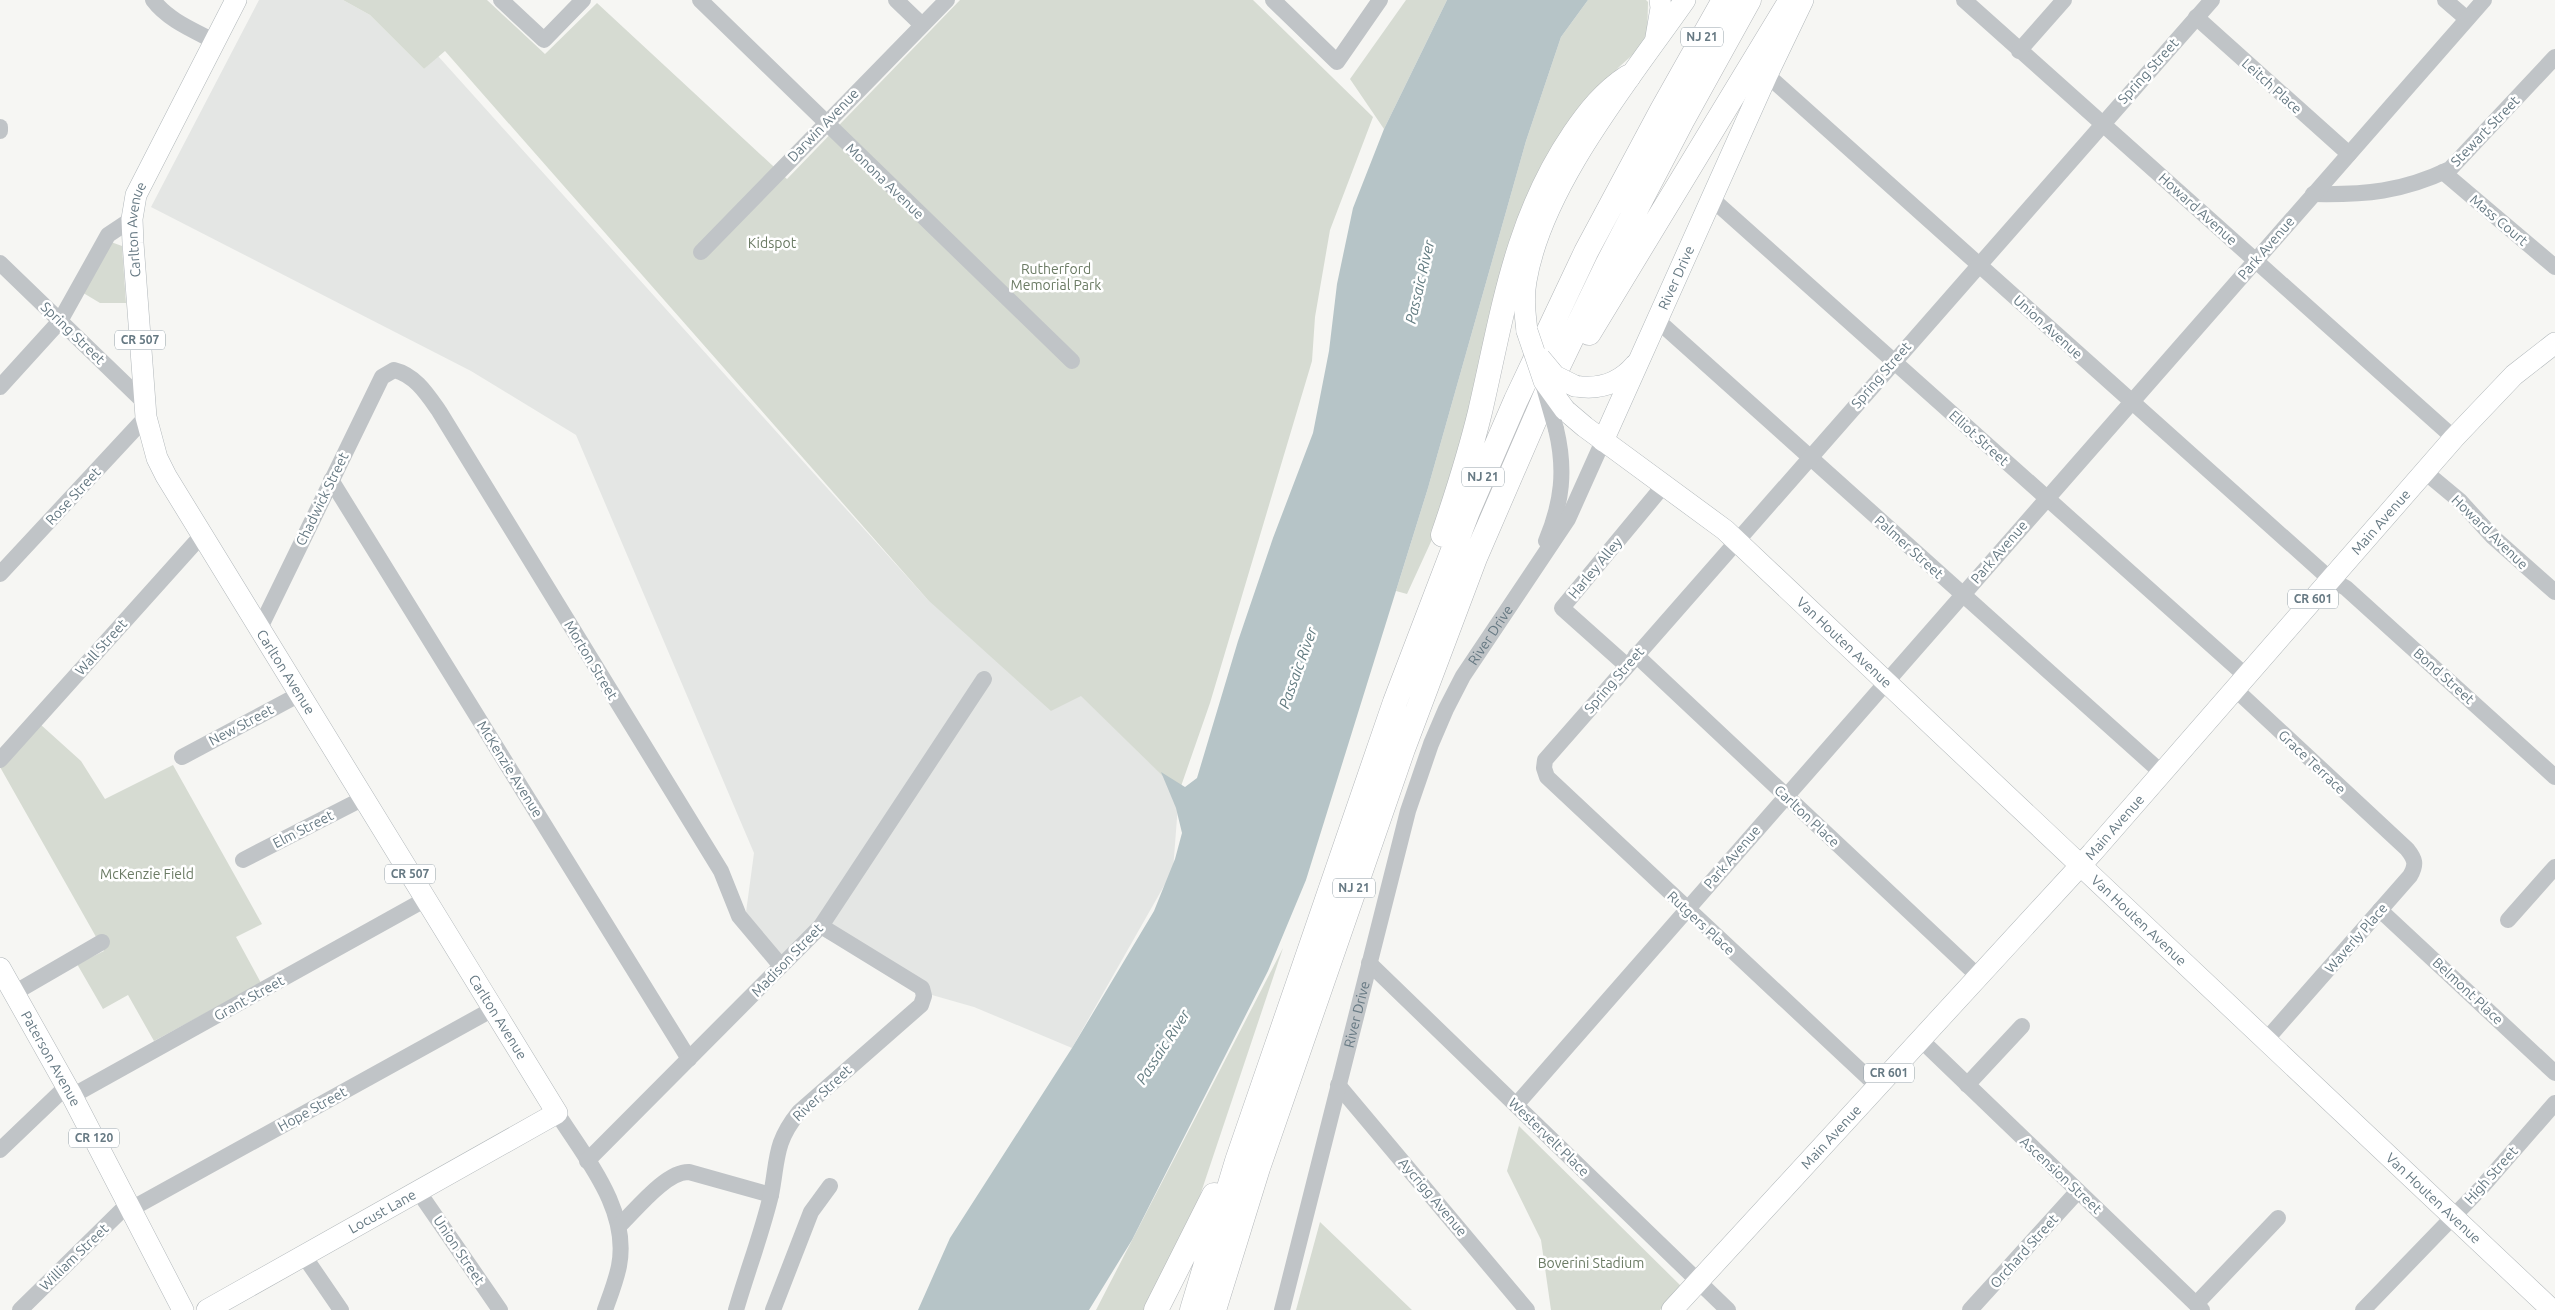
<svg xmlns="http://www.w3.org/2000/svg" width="2555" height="1310" font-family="Ubuntu,sans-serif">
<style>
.built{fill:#e4e6e4}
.green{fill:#d6dbd2}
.water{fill:#b6c4c7}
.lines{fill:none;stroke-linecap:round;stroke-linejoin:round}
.major-casing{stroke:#b1b7ba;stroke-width:22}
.highway-casing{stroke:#b3b7ba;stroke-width:25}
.minor{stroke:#c0c4c7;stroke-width:16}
.major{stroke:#fff;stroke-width:21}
.highway{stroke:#fff;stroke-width:24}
.major-bridge-casing{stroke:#b1b7ba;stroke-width:22;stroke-linecap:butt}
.minor-bridge{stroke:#c0c4c7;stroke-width:16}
.major-bridge{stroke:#fff;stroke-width:21}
.labels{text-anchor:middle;stroke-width:5;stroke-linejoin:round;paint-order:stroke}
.shield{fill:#fff;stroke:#94a1a8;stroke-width:1}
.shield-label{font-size:12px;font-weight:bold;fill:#667983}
.street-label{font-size:14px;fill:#667983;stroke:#fff}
.park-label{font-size:14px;fill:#6b7b64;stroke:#fff}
.water-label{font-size:15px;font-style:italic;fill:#627b80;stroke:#fff}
</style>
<rect width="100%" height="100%" fill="#f6f6f3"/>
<path class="built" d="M259,0H343L370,15L424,69L438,56L928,600L1081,695L1179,792L1173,870L1072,1048L974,1007L925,993L813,931L777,968L744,927L754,853L576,435L471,371L151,207Z"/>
<path class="green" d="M343,0H487L545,54L597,3L787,179L960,0H1253L1373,117L1330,230L1315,317L1312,361L1210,703L1179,792L1081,696L1051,711L928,600L445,51L424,69L370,15Z
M1406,0H1447L1384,129L1350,79Z
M1588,0H1646L1648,2L1647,42L1619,67L1581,111L1440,522L1407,594L1396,591L1428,488L1526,141L1561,37Z
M111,242L122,246L126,303H100L80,291Z
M40,724L81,761L105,799L173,765L262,924L236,937L261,983L154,1041L128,995L103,1009L77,964L104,951L0,767Z
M1283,948L1171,1282L1166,1310H1096Z
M1519,1126L1682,1287L1660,1310H1551L1541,1240L1507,1171Z
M1320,1222L1412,1310H1296Z"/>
<path class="water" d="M1447,0H1588L1561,37L1526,141L1428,488L1306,880L1268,971L1132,1240L1089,1310H918L950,1238L1072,1048L1154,911L1175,859L1182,833L1176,808L1161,772L1185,787L1197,778L1238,641L1273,538L1313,433L1329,351L1337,284L1353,208L1384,129Z"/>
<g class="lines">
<g class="major-casing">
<g id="major">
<path d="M1656,37L1661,8L1660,0"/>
<path d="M1527,331C1525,314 1523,298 1526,281C1542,185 1630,79 1685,0"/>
<path d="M1575,386C1599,390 1619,384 1635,365"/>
<path id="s2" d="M1565,410L1585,427L1725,530L2552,1310"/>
<path id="s3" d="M1603,441L1767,75L1803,0"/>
<path id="s4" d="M0,968L72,1096L183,1310"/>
<path id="s5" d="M207,1310L557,1113L166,476L157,458L146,417L133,243L132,219L136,195L236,0"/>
<path id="s6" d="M1672,1310L2092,853L2454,438L2514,375L2555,343"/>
</g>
</g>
<g class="highway-casing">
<path id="highway" d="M1589,333L1791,0
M1443,535C1457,494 1470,453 1480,412C1503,313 1515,221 1574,134C1589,112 1605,92 1628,77
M1156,1310L1214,1195
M1192,1310L1237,1161L1395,702L1468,511L1516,400L1586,252L1662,110L1724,0
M1214,1310L1258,1168L1403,749L1475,558L1555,373L1608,263L1682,121L1749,0"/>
</g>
<g class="minor">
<path d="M153,0C168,20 193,30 214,41"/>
<path d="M501,0L544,40L583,0"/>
<path d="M700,0L1072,361"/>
<path d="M896,0L922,25"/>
<path d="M1273,0L1337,62L1380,0"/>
<path d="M1964,0L2454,438"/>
<path d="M2445,0L2467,19"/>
<path d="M2196,17L2349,154"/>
<path d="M2019,51L2064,0"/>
<path d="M1767,75L2330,579L2346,588L2555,777"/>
<path d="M0,127V131"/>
<path d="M2443,172L2555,267"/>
<path d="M2313,194C2365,195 2402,192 2450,169L2555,57"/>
<path d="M1712,199L2246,676"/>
<path d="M701,252L947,0"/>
<path d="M0,263L145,403"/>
<path d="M1657,320L2162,773"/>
<path d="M0,387L60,321L108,235L132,219"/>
<path d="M2424,471L2460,501L2493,537L2555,592"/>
<path d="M331,480L689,1059"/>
<path d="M1546,541C1562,503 1566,470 1556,429"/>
<path d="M0,574L146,417"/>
<path d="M260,628L382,377L394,370C415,375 427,394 439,411L721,871L739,916L781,966"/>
<path d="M1636,655L1978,976"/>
<path d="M1627,666L1562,608L1664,485"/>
<path d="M2235,689L2407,849C2415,859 2417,864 2410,876L2266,1040"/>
<path d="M182,757L300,694"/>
<path d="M0,760L202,535"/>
<path d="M243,860L364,798"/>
<path d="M2380,910L2555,1073"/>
<path d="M2508,920L2555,867"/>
<path d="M1369,963L1728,1310"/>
<path d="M14,993L102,942"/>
<path d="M1920,1039L2202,1310"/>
<path d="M1338,1085L1527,1310"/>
<path d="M1967,1085L2022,1026"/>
<path d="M1877,1086L1547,777L1544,768L1545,760L2212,0"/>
<path d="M72,1096L426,899"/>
<path d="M1516,1105L2484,0"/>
<path d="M557,1113C585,1158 630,1209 619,1266C616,1281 610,1296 605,1310"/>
<path d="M0,1150L67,1086"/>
<path d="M587,1161L821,926L984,679"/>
<path d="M418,1191L500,1310"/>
<path d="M131,1209L493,1009"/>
<path d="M619,1226C635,1211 666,1171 689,1172L771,1195"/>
<path d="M304,1256L341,1310"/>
<path d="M2196,1304L2278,1218"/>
<path d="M20,1310L128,1204"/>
<path d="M736,1310C747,1272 762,1233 771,1195C778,1159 774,1143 799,1112L921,1005L924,996L922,988L821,926"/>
<path d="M773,1310L811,1212L830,1186"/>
<path id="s1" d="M1282,1310L1408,811L1431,744L1446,709L1463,676L1568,519L1603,441"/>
<path d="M1970,1310L2078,1191"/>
<path d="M2363,1310L2481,1188L2555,1103"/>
</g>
<use href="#major" class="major"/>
<use href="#highway" class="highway"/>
<g class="major-bridge-casing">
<path id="major-bridge" d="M1527,331L1544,381L1565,410
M1540,358L1555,376L1575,386"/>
</g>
<path class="minor-bridge" d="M1544,387L1556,429"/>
<use href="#major-bridge" class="major-bridge"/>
</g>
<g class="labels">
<g class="shield">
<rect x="1681" y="27.5" width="42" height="19" rx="4"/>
<rect x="115" y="330.5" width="50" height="19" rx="4"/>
<rect x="1462" y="467.5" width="42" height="19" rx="4"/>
<rect x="2288" y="589.5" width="50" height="19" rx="4"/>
<rect x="385" y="864.5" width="50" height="19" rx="4"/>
<rect x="1333" y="878.5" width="42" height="19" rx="4"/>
<rect x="1864" y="1063.5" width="50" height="19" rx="4"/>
<rect x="69" y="1128.5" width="50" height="19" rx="4"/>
</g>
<g class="shield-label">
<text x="1702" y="41">NJ 21</text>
<text x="140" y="344">CR 507</text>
<text x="1483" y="481">NJ 21</text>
<text x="2313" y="603">CR 601</text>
<text x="410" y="878">CR 507</text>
<text x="1354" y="892">NJ 21</text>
<text x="1889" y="1077">CR 601</text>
<text x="94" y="1142">CR 120</text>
</g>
<g class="street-label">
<text transform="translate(2148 71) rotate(-48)" y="5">Spring Street</text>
<text transform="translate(2272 86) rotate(42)" y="5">Leitch Place</text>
<text transform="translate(823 125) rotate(-46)" y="5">Darwin Avenue</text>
<text transform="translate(2485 131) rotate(-46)" y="5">Stewart Street</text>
<text transform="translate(885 181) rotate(44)" y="5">Monona Avenue</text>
<text transform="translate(2198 209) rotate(42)" y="5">Howard Avenue</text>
<text transform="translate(2499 220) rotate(40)" y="5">Mass Court</text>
<text dy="5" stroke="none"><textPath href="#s5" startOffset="1400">Carlton Avenue</textPath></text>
<text transform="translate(2266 248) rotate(-49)" y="5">Park Avenue</text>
<text dy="5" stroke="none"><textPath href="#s3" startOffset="179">River Drive</textPath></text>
<text transform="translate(2048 327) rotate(42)" y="5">Union Avenue</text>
<text transform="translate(73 333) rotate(44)" y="5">Spring Street</text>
<text transform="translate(1881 375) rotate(-49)" y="5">Spring Street</text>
<text transform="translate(1979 438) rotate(42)" y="5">Elliot Street</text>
<text transform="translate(73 496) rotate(-47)" y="5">Rose Street</text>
<text transform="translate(322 499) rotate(-64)" y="5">Chadwick Street</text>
<text dy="5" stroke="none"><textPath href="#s6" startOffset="1060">Main Avenue</textPath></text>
<text transform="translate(2490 532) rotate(44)" y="5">Howard Avenue</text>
<text transform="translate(1909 547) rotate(42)" y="5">Palmer Street</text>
<text transform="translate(1999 552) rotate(-49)" y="5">Park Avenue</text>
<text transform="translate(1595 568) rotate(-50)" y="5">Harley Alley</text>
<text dy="5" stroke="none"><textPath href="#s1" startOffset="710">River Drive</textPath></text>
<text dy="5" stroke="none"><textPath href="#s2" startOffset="364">Van Houten Avenue</textPath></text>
<text transform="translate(101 647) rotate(-48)" y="5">Wall Street</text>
<text transform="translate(591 660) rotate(59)" y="5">Morton Street</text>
<text transform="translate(286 672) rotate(58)" y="5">Carlton Avenue</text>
<text transform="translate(2444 676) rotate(42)" y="5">Bond Street</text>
<text transform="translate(1614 680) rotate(-49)" y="5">Spring Street</text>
<text transform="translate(241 725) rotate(-28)" y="5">New Street</text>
<text transform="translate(2312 762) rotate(43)" y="5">Grace Terrace</text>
<text transform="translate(510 769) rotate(58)" y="5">McKenzie Avenue</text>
<text transform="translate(1807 816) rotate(43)" y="5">Carlton Place</text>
<text dy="5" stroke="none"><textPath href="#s6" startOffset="655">Main Avenue</textPath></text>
<text transform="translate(303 829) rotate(-27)" y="5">Elm Street</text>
<text transform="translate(1732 857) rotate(-49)" y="5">Park Avenue</text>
<text dy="5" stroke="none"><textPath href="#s2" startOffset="769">Van Houten Avenue</textPath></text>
<text transform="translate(1701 923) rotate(43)" y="5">Rutgers Place</text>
<text transform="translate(2356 938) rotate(-49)" y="5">Waverly Place</text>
<text transform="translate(787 960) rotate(-46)" y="5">Madison Street</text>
<text transform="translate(2468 991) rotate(43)" y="5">Belmont Place</text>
<text transform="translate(249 998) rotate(-29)" y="5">Grant Street</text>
<text dy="5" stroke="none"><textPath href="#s1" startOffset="305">River Drive</textPath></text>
<text transform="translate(498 1017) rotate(58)" y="5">Carlton Avenue</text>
<text dy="5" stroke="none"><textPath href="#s4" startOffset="104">Paterson Avenue</textPath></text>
<text transform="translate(822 1093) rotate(-43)" y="5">River Street</text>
<text transform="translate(312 1109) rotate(-29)" y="5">Hope Street</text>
<text dy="5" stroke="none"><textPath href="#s6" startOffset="235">Main Avenue</textPath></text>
<text transform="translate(1549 1137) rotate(44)" y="5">Westervelt Place</text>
<text transform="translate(2061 1175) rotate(43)" y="5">Ascension Street</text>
<text transform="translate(2491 1175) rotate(-48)" y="5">High Street</text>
<text transform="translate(1433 1197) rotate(50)" y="5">Aycrigg Avenue</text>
<text dy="5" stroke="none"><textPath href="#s2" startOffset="1174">Van Houten Avenue</textPath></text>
<text dy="5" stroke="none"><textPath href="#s5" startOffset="201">Locust Lane</textPath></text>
<text transform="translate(459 1250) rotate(56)" y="5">Union Street</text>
<text transform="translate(2024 1251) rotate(-48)" y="5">Orchard Street</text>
<text transform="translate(74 1257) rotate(-44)" y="5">William Street</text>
</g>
<g class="park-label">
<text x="772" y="248">Kidspot</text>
<text x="1056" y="274">Rutherford<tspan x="1056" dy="16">Memorial Park</tspan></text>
<text x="147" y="879">McKenzie Field</text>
<text x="1591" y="1268">Boverini Stadium</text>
</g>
<g class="water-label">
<text transform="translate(1420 282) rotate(-77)" y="5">Passaic River</text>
<text transform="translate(1298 668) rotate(-70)" y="5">Passaic River</text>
<text transform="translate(1163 1047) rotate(-57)" y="5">Passaic River</text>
</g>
</g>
</svg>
